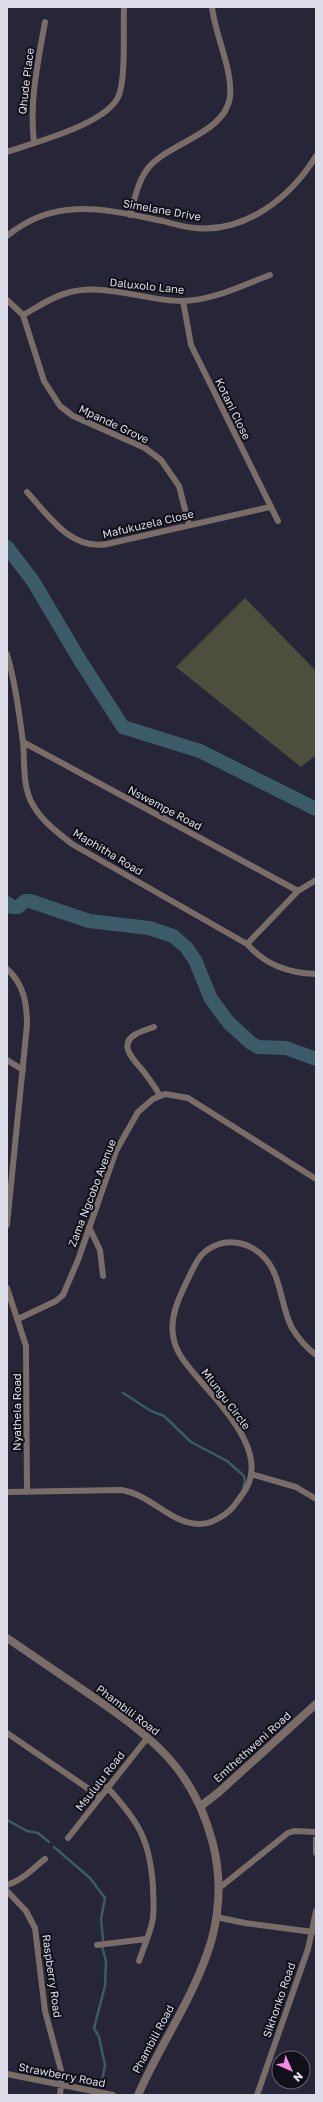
<svg xmlns="http://www.w3.org/2000/svg" width="323" height="2102" font-family="'Golos Text',sans-serif">
<style>
.green{fill:#4e4e3d}
.lines{fill:none;stroke-linecap:round;stroke-linejoin:round}
.stream{stroke:#3b5b68;stroke-width:2.5}
.river{stroke:#3b5b68;stroke-width:14}
.minor{stroke:#7a6d67;stroke-width:6}
.tertiary{stroke:#7a6d67;stroke-width:8}
.labels{text-anchor:middle;stroke-width:4;stroke-linejoin:round;paint-order:stroke}
.street-label{font-size:11px;fill:#dcdde9;stroke:#101018}
</style>
<rect width="100%" height="100%" fill="#262638"/>
<path class="green" d="M245,598L316,671V755L301,767L176,667Z"/>
<g class="lines">
<path class="stream" d="M123,1393L151,1411L164,1416L191,1442L227,1461L244,1476L245,1481L243,1489
M7,1820L27,1831L38,1833L49,1842
M54,1847L90,1878L105,1898L101,1919L103,1940
M101,2086L105,2065L99,2037L94,2028L105,1986L106,1961L102,1946"/>
<path class="river" d="M7,547L33,581L81,662L123,727L200,751L316,809
M7,903L12,907H18L25,901H30L89,921L149,928L173,936L186,947L195,960L211,999L229,1023L251,1043L258,1047L286,1048L316,1059"/>
<path class="minor" d="M34,142C29,102 38,62 45,22
M7,152C35,142 108,124 119,95C126,76 123,29 124,7
M130,215C135,198 138,180 149,167C171,142 225,133 230,97C233,70 215,35 212,7
M7,236C56,195 107,210 163,221C173,224 184,227 195,228C246,233 291,197 316,156
M7,300L23,315L44,381L60,406L73,416L145,448L161,460L179,486L189,525
M183,301L191,345L278,521
M23,315C38,307 51,297 67,293C104,282 145,301 182,301C212,301 243,285 270,275
M27,492C48,515 71,551 107,544L270,507
M7,654C15,682 19,712 23,742C25,762 22,787 33,805C42,821 57,832 72,844L247,944C266,965 288,973 316,974
M23,742L298,891
M247,944L298,891L316,880
M7,969C24,984 27,1004 27,1025L7,1225
M154,1027C148,1029 141,1031 136,1034C116,1045 136,1062 144,1072C150,1080 156,1088 160,1096
M7,1060L23,1070
M89,1227L100,1250L103,1276
M7,1288L26,1346L27,1492
M18,1319L56,1301L63,1295L78,1260L116,1151L138,1112L153,1099L165,1094L188,1098L316,1179
M251,1474L296,1487L316,1499
M7,1492L121,1490C150,1494 170,1523 198,1524C211,1525 229,1514 236,1503C243,1494 250,1485 251,1474C257,1441 217,1400 197,1377C186,1364 175,1352 173,1335C170,1316 179,1298 187,1281C196,1263 199,1251 219,1244C229,1240 245,1243 254,1249C283,1267 278,1301 292,1328C298,1338 307,1348 316,1355
M7,1733L99,1796
M107,1787C138,1821 150,1839 153,1887C153,1898 155,1912 152,1923C149,1936 143,1949 139,1961
M68,1838L148,1737
M316,1839V1853
M7,1885C23,1880 32,1869 45,1859
M218,1889L288,1833L294,1831L316,1832
M7,1891L26,1911L35,1928L45,2011L62,2074L60,2095
M216,1917L245,1923L313,1932
M97,1945L146,1939
M7,2074L113,2095
M257,2095L308,1949L316,1911"/>
<path class="tertiary" d="M7,1638C35,1657 64,1677 92,1696C153,1738 194,1769 213,1844C222,1880 220,1919 207,1954C190,2003 159,2047 138,2095
M201,1806L219,1792L316,1704"/>
</g>
<g class="labels">
<g class="street-label">
<text transform="translate(26 81) rotate(-83)" y="4">Qhude Place</text>
<text transform="translate(162 210) rotate(10)" y="4">Simelane Drive</text>
<text transform="translate(147 286) rotate(6)" y="4">Daluxolo Lane</text>
<text transform="translate(233 409) rotate(64)" y="4">Kotani Close</text>
<text transform="translate(114 424) rotate(25)" y="4">Mpande Grove</text>
<text transform="translate(148 524) rotate(-13)" y="4">Mafukuzela Close</text>
<text transform="translate(165 808) rotate(28)" y="4">Nswempe Road</text>
<text transform="translate(108 852) rotate(31)" y="4">Maphitha Road</text>
<text transform="translate(92 1193) rotate(-69)" y="4">Zama Ngcobo Avenue</text>
<text transform="translate(226 1399) rotate(53)" y="4">Mlungu Circle</text>
<text transform="translate(17 1412) rotate(-90)" y="4">Nyathela Road</text>
<text transform="translate(128 1710) rotate(37)" y="4">Phambili Road</text>
<text transform="translate(252 1747) rotate(-42)" y="4">Emthethweni Road</text>
<text transform="translate(100 1781) rotate(-52)" y="4">Msululu Road</text>
<text transform="translate(52 1976) rotate(82)" y="4">Raspberry Road</text>
<text transform="translate(279 2000) rotate(-71)" y="4">Sikhonko Road</text>
<text transform="translate(153 2039) rotate(-62)" y="4">Phambili Road</text>
<text transform="translate(62 2075) rotate(11)" y="4">Strawberry Road</text>
</g>
</g>
<rect width="323" height="2102" fill="none" stroke="#dcdde9" stroke-width="16"/>
<g transform="translate(291 2070) rotate(135)"><circle r="19" fill="#101018" stroke="#62626c"/>
<path d="M0-3L7 15L0 10L-7 15Z" fill="#f888ea"/>
<text y="-6" font-size="11" font-weight="bold" text-anchor="middle" fill="#dcdde9">N</text>
</g>
</svg>
